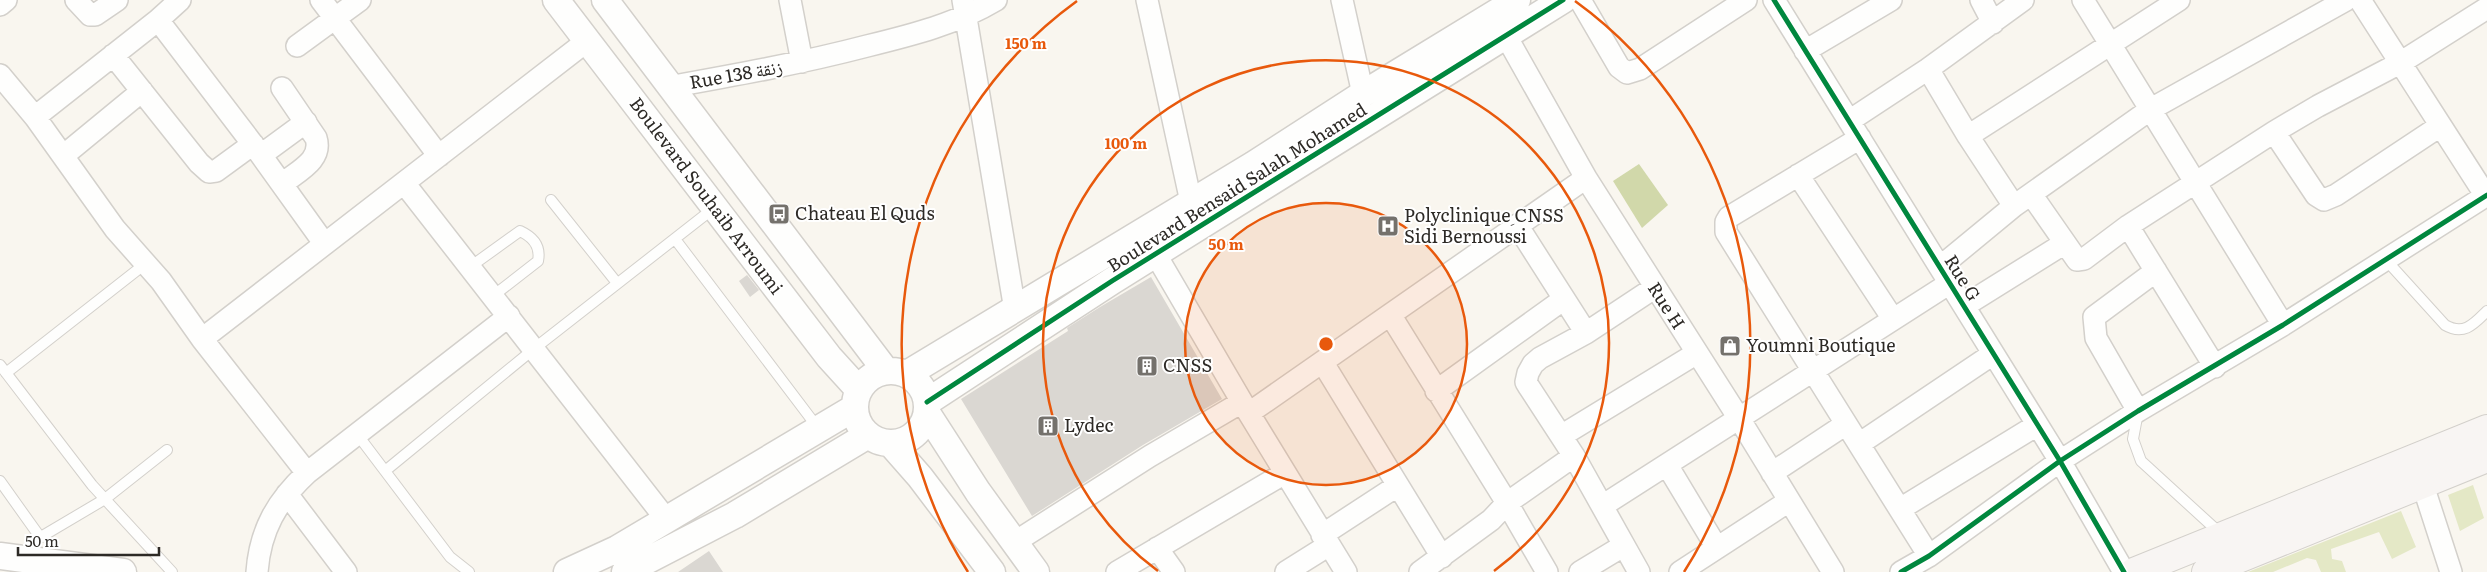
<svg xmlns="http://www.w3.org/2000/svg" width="2487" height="572" font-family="Literata,'Noto Naskh Arabic',serif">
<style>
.green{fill:#e4e8c6}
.forest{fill:#d1d8aa}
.building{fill:#dad7d2}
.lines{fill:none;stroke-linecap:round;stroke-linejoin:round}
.service-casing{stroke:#d3d0cb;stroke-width:12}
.minor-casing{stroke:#d3d0cb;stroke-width:24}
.tertiary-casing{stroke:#d3d0cb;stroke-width:29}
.secondary-casing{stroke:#d3d0cb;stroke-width:30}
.service{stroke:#fefefd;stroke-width:10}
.minor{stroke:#fefefd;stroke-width:21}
.tertiary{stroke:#fefefd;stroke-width:26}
.secondary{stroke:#f8f5f3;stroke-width:28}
.cycleway-casing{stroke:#fff;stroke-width:8}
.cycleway{stroke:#00873e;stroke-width:5}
.ring{fill:none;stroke:#e8590c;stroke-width:2.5}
.labels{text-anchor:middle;stroke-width:4;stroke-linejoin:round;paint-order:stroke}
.street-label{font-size:18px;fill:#2d2a26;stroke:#fff}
.poi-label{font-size:18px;fill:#2d2a26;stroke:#fff;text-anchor:start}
.centre{fill:#e8590c;stroke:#fff;stroke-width:2.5}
.ring-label{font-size:15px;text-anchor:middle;font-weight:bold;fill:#e8590c;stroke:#fff;stroke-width:4;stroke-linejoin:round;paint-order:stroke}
</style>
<rect width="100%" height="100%" fill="#f9f6ef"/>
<path class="green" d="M2473,485L2484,518L2460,531L2448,495Z
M2401,511L2416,547L2392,559L2379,532L2331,549L2332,559L2342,561L2346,572H2321L2316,560L2307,558L2273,572H2248Z"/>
<path class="forest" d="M1639,164L1668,205L1642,228L1613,181Z"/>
<path class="building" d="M747,275L759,290L750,297L739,281Z
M1151,277L1222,399L1143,445L1032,516L961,399L1068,331L1067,328L1100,307Z
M709,551L723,572H678Z"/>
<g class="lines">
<g class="service-casing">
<path id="service" d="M551,200L617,283
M675,239L818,428
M2386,260L2445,325C2464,336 2474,324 2487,311
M470,267L520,231C533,237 541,246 538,261L493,296
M0,365L92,485L172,572
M6,373L145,264
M2138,412L2133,439L2141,461L2222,535
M357,434L450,557L469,572
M385,471L535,348L714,208
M0,481L40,537
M29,558L34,541L105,499L167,450"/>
</g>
<g class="minor-casing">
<path id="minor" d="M76,0L90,15H95L117,0
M321,0L439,156
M790,0L802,62
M963,0L1015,310
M1147,0L1191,202
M1342,0L1363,94
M1580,0L1619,67L1627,73L1640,69L1746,0
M1774,0L2060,461L2124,572
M1981,0L1993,23
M2083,0L2283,325
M2360,0L2486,196
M0,5L6,0
M158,20L258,151L324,243
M1506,36L1586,178L1740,420L1833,572
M297,46L360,0
M1805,51L1891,0
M113,55L199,163L209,172L216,171L253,144
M1928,69L1968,136L2179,0
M0,75L35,117L115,229L161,281L202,339L307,473
M669,87C736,75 802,63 867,46C912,35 956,24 996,0
M35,117L158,20L180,0
M1849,121L1928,69L2023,0
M2274,132L2318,106L2400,63L2487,8
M1968,136L2014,206
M1860,138L1729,217L1726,222V232L1929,556
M261,155L306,122
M63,156L142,91
M1798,175L1893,319
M404,183L666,519
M282,184C298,171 323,160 316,138L282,88
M2031,194L2077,260L2084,259L2128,226L2274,132L2316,195L2324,200L2336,195L2440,126
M1517,225L1586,333
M2128,226L2215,367
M1156,255L1242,402L1346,572
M1940,267L2014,206L2151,109L2346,0
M1964,306L2065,243
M1391,316L1507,503L1547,572
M202,339L587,41
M1323,363L1442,557
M1436,391L1564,299
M2138,411L2096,338L2094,317L2156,271
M1249,413L1586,178
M1561,436L1697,353
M1859,444L1993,354
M1667,465L1717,548
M2418,470L2451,572
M1772,473L1846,424
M287,494L346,572
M1602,506L1950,283
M1900,509L2037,425
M1322,535L1397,486
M1015,542L1150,456L1242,402
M1157,548L1174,572
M257,572C260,530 277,501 307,473L509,316
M1117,572L1285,473
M1286,572L1329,545
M1420,572L1491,520L1507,503L1574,456
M1580,572L1623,546
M1639,572L1574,456L1529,387L1526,382L1528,373L1533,364L1540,358L1586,333L1654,288
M1680,572L1789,501
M1901,572L1929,556L2060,461L2138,411L2283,325L2487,195"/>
</g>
<g class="tertiary-casing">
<path id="tertiary" d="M556,0L829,357L859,390
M605,0L886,371
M855 407a36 36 0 1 1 72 0a36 36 0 1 1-72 0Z
M907,374L1253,165L1363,94L1517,0
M927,402L1112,281L1563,0
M927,413L978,492L1036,572
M891,444L920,477L992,572
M0,556L123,572
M567,572L617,549L854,408
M625,572L735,515L868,435"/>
</g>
<g class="secondary-casing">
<path id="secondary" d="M2134,572L2487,429
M2206,572L2487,458"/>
</g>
<use href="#service" class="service"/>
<use href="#minor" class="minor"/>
<use href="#tertiary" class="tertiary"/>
<use href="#secondary" class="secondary"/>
<g class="cycleway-casing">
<path id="cycleway" d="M1774,0L2060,461L2124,572
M927,402L1112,281L1563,0
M1901,572L1929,556L2060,461L2138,411L2283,325L2487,195"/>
</g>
<use href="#cycleway" class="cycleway"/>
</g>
<circle cx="1326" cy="344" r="141" fill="#e8590c" fill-opacity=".12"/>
<g class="ring">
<circle cx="1326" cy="344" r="141"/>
<path d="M1158 571A283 283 0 1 1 1494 571"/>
<path d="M968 572A424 424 0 0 1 1077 1M1575 1A424 424 0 0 1 1684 572"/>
</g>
<defs>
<g id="bus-square" transform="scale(1.125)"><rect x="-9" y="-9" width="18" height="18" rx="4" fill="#74716c" stroke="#fff"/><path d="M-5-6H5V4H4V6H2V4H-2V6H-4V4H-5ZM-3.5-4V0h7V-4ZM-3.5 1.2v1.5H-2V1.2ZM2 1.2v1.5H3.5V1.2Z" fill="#fff"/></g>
<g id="hospital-square" transform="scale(1.125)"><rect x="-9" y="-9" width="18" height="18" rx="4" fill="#74716c" stroke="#fff"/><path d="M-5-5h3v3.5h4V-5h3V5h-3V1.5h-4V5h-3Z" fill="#fff"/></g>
<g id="shop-square" transform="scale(1.125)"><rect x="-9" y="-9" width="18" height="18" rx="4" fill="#74716c" stroke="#fff"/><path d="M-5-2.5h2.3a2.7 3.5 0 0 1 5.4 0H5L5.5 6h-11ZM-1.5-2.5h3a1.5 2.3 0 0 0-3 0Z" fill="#fff"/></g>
<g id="building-square" transform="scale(1.125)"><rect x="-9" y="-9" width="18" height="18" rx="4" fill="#74716c" stroke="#fff"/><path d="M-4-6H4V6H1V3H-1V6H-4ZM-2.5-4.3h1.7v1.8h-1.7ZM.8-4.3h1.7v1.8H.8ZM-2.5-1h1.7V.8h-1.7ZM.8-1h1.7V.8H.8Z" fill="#fff"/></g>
</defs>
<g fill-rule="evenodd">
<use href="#bus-square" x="779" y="214"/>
<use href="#hospital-square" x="1388" y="226"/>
<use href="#shop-square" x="1730" y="346"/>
<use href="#building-square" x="1147" y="366"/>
<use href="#building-square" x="1048" y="426"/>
</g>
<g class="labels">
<g class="street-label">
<text transform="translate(736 75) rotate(-10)" y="6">Rue 138 زنقة</text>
<text transform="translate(1237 188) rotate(-32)" y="6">Boulevard Bensaid Salah Mohamed</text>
<text transform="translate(706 196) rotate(53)" y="6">Boulevard Souhaib Arroumi</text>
<text transform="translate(1962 278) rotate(58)" y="6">Rue G</text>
<text transform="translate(1666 306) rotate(57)" y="6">Rue H</text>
</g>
<g class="poi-label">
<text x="795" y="220">Chateau El Quds</text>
<text x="1404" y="222">Polyclinique ِCNSS<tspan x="1404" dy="21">Sidi Bernoussi</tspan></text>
<text x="1746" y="352">Youmni Boutique</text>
<text x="1163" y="372">CNSS</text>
<text x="1064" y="432">Lydec</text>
</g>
</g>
<circle cx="1326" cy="344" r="8" class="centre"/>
<g class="ring-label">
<text x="1026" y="49">150 m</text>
<text x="1126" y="149">100 m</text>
<text x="1226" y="250">50 m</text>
</g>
<path d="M18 547v8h141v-8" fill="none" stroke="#2d2a26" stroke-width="2.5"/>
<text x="25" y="547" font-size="15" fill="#2d2a26" stroke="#ffffff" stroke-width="4" paint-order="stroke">50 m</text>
</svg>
